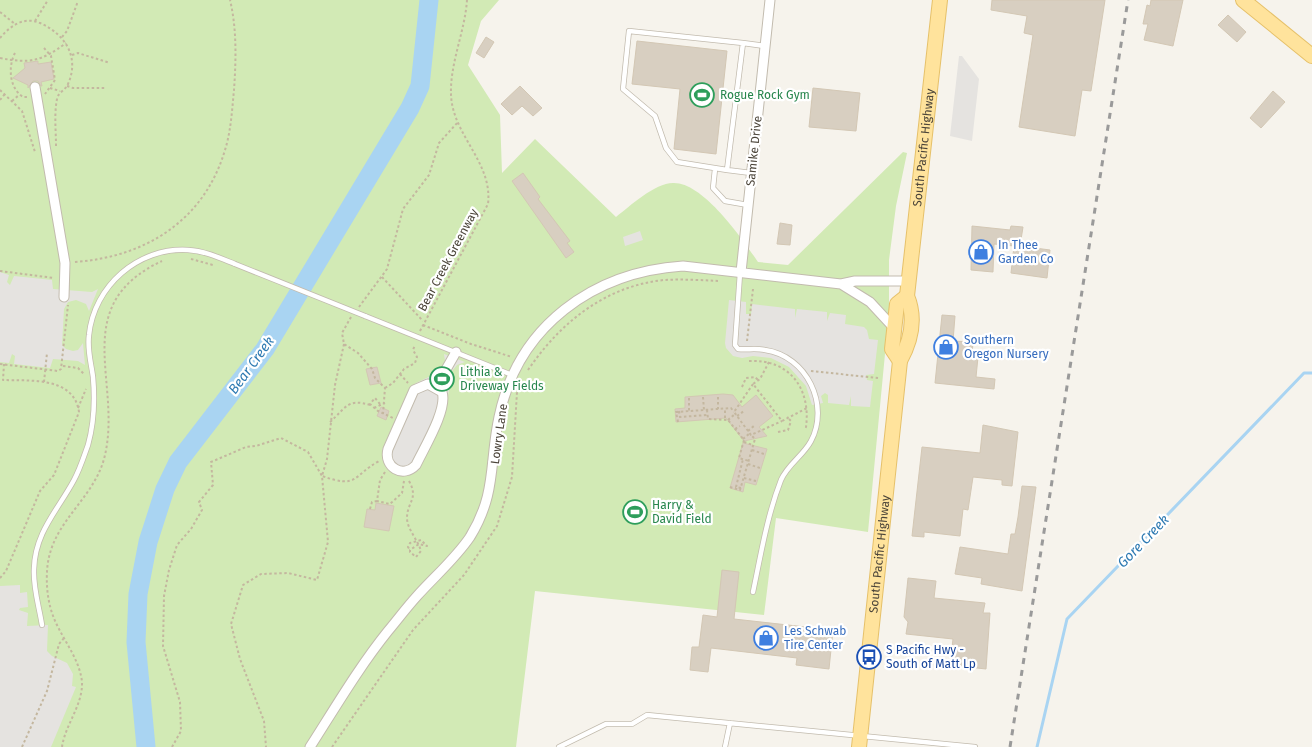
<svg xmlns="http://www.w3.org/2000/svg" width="1312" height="747" font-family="'Fira Sans',sans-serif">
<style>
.pitch{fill:#d2eab5}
.parking{fill:#e5e3e0}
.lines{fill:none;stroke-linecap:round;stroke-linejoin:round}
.stream{stroke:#a9d4f2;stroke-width:3}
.river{stroke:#a9d4f2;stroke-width:19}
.building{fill:#d8cfc1;stroke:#d3c7b4}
.lane-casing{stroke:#c2bbae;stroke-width:6}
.street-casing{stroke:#c2bbae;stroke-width:11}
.primary-casing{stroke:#e6c16a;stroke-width:16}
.path{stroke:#c4b79f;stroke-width:2;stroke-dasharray:2.5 2.5;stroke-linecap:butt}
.lane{stroke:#fff;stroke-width:4.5}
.street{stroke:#fff;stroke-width:9}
.primary{stroke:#ffe39c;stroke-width:14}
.rail{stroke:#9a9a9a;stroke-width:3;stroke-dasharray:6 6;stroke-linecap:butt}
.lane-bridge-casing{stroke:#c2bbae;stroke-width:6;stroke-linecap:butt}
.lane-bridge{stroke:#fff;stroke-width:4.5}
.labels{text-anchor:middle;stroke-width:4.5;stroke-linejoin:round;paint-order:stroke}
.leisure-label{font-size:12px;fill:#27864d;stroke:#fff;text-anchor:start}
.street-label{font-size:12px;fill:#4b4439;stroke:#fff}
.shop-label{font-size:12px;fill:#366cbe;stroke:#fff;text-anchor:start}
.transit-label{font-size:12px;fill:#164399;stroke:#fff;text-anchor:start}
.water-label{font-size:14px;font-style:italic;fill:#2e7ab2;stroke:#fff}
</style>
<rect width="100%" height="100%" fill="#f6f3ec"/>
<path class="pitch" d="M0,0H499L481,21L468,65L500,115L502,173L535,139L616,217C630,206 656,182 674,183C704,183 743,240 758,262L788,265L903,152L907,153L896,206L889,260V312L868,532L776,518L764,615L535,591L516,747H0Z"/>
<path class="parking" d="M959,56H962L979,79L972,141L950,136Z
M640,231L643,240L625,246L623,237Z
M0,272L9,275L7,282L10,285L14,276L52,280L53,289L92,292L98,289L89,311L86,304L76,300L68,302L64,309L62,345L66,349L73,351L78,350L83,343L85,365L78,361L53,359L50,368L14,364L15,356L12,354L9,363L0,362Z
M729,300L746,302V314H751L752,304L795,309V318L797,309L827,312V321L830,313L846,315L845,324L864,327L867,330L869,339L878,340L874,374L866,375L867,380L873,381L870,407L851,406V396L849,405L828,403V395L825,393L821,396L823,403L812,405L806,386L789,367L771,358L753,356L742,358L733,356L726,348L725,343Z
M444,354L465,362L457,365L452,371L445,414L419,470L408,476L397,475L386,468L382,458V450L410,388L416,383L439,372L445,361Z
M20,585V593L27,592L28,607L20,608L19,610L28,613L27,626L48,625L47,651L52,656L67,663L73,674L72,686L76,687L51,747H0V586Z"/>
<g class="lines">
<path class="stream" d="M1037,747L1067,619L1304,373H1312"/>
<path class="river" d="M146,747L136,642L138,594L148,542L165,489L178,462L265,349L410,108L420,86L429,0"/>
</g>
<path class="building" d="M992,0H1105L1091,91L1082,90L1075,136L1019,127L1033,35L1024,33L1027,16L991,10Z
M1151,0H1183L1173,46L1144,40L1148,24H1143L1147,5L1150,6Z
M1228,15L1246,32L1237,42L1218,25Z
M486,37L494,42L484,58L476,53Z
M637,41L727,51L716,154L674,149L680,89L632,84Z
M38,61V64L51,62L54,79L41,82L42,86H41L38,81H33L28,88V85L13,78L25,68L24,63Z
M520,86L542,108L533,116L522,106L512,115L501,104Z
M813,88L860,93L856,131L809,127Z
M1273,91L1285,102L1261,128L1250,118Z
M523,173L540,197L538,199L570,241L567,243L574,252L566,258L512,181Z
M780,223L792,225L790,245L777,244Z
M972,226L1010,230L1011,226L1023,227L1020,246L1050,250L1047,278L1011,273L1014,246L994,244L993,272L971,270Z
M942,315L955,316L953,341L973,342L972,356L978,357L976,377L995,379L994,389L935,383Z
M377,367L381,383L370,385L366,369Z
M723,394L733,395L742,407L756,395L773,416L759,427L767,436L744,441L726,418L676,422L675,409L685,408V397Z
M381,407L389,411L386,420L377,416Z
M983,425L1018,432L1012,486L1002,485V480L973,477L968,510L963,509L960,536L924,532V537L912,536L922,447L980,453Z
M743,443L767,449L756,485L745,482L743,492L730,488Z
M1022,486L1036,487L1022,591L981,584L982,578L955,574L960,547L1008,554L1011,534H1015L1018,517Z
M376,503L394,506L389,531L364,527L367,509L375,510Z
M722,570L739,572L734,619L833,630L829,669L796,665L797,658L711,648L708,672L690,670L692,647H699L703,615L717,617Z
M908,578L936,581L934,598L985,603L983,613H990L986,669L950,665L953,639L906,634L908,622L904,617Z"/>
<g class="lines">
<g class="lane-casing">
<path id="lane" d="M743,43L765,46
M715,169L713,188L725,201L748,205
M727,170L677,162L666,148L655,116L623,89L629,31L743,43L727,170L751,173
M740,273L735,345L738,349C747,350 756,348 765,350C807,356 830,405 811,441C803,456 788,464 781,480C767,516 761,554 753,592
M365,316L512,375
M42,625C39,606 33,588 34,569C35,532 58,510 74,480C80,469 84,456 88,445C94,423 95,399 93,377C91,362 87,350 89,335C94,286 138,247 188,250C205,251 220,258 235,264
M559,747L606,724H632L647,715L975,747
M725,747L730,723"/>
</g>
<g class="street-casing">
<path id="street" d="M35,87L65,263L64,297
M741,272L770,0
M841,284L870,302L894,328
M428,384L442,392C448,409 424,448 416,465C403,479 383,467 388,449L414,390Z
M436,387L456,352
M310,747C335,708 359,667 388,631C398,619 407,607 417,596C435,576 455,559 470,537C497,493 489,463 499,417C518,326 593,272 683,266L841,284L855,281H908"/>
</g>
<g class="primary-casing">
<g id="primary">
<path d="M1243,0L1312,56"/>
<path d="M900,361L892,349L897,304L907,296"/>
<path id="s1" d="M859,747L900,361C911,341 916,318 907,296L940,0"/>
</g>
</g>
<path class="path" d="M0,12L15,24
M35,21L48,0
M62,37L67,31L78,1
M0,38C10,26 24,16 40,23C65,34 80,57 68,84C65,91 58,92 57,99C54,114 56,131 56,146
M44,48L51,56L55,80L45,94
M15,53C8,66 9,88 23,97H29
M72,55L78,53L110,63
M0,58C30,64 42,61 66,43
M67,86L73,88H106
M50,88L60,91
M0,90L22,111L35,152
M0,100L4,95
M12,101L19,95
M191,259L213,265L214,263
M75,262C145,257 204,221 225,150C231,131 232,110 234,90C236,61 237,29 230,0
M0,271L54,278
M382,277L423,321
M359,307L387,269L403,209L429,175L439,143L458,122
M351,317L342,333L344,344L358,353L372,369L375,378L385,388L383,414
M423,325L471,344L512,357
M420,331L488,204C493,162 452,135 451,94C450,63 465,31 467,0
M747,341L753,289
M344,344L335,385L327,459L322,476C359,489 352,476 379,461
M749,361C790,359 811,389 806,427L808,428
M769,362L760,379L753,384L782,421L807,408
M0,364L58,371L61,369L68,305
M63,366L78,368L84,374
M528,370C560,323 605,286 664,280C682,279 701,280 718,281
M811,371L878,378
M400,374L408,383
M44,382L47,353
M753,384L734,412L751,435L782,421
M742,387L746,378L755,377L758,380
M385,388L393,383L404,369L415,363L417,357L413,350L415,345
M703,397L704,410
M718,397V409
M689,398V411
M380,404L375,398L370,404L378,411L393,418
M78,408L86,389
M374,408L385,403
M707,410L708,419L728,420L744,440L739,458L749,461
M679,411L680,417L707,415
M737,416L744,411
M725,418V408
M728,420L735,414
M330,422C346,408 347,398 370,405
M678,422L676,412L731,408L734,412
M735,429L740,426
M748,431L755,425
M778,432L788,430L791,421L787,417
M743,439L750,433
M744,442L753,445
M752,450L764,454
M748,464L760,468
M385,472L380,480L377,501L390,504L402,493L404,481
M744,478L756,481
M409,481C419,499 407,502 407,518C407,529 418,540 421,551L416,557L410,552V550L419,544L427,546L421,540L410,543L408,547L410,550
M730,487L740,490L755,439L751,435
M741,488L736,487L743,459
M370,509L372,502L377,501
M0,578L6,571L40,491L54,475L79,412C74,376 29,381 3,380L4,364
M22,747L47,691L59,644L64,638
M62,747C65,725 83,705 82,682C80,662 67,645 58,627C49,610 46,591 47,572C49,523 92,502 104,459C124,384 66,306 162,261
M172,747L181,731L180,702L163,646L164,596L169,570L177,545L191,529L202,510L199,502L213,485L211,462L246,447L256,446L281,438L308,452L322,476L328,542L317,580L288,573L261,574L243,585L231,624L240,659L264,721L266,747
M332,747L413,630L464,575L497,526L512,477L517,392"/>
<use href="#lane" class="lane"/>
<use href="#street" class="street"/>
<use href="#primary" class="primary"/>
<path class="rail" d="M1010,747L1128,0"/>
<g class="lane-bridge-casing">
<path id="lane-bridge" d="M235,264L365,316"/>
</g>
<use href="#lane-bridge" class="lane-bridge"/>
</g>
<defs>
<g id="stadium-ring" transform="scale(1.25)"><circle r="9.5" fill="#fff" stroke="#2e9e5b" stroke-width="1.5"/><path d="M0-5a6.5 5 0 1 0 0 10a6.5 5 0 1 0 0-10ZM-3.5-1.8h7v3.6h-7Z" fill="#2e9e5b"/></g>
<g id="shop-ring" transform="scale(1.25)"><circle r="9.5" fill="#fff" stroke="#3f7fe0" stroke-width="1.5"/><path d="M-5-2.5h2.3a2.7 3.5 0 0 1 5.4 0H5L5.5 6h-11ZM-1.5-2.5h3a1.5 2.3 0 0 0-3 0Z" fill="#3f7fe0"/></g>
<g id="bus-ring" transform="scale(1.25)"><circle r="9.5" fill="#fff" stroke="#1a4fb4" stroke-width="1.5"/><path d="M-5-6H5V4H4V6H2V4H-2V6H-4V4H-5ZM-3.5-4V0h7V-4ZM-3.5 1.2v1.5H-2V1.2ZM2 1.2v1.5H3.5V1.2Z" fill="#1a4fb4"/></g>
</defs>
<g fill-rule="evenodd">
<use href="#stadium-ring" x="702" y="95"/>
<use href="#shop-ring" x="981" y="252"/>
<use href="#shop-ring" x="946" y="347"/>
<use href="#stadium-ring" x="442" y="379"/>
<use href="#stadium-ring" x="635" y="512"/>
<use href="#shop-ring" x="766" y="638"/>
<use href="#bus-ring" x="869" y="657"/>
</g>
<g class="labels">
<g class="leisure-label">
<text x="720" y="99">Rogue Rock Gym</text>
<text x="460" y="376">Lithia &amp;<tspan x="460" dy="14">Driveway Fields</tspan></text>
<text x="652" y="509">Harry &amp;<tspan x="652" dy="14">David Field</tspan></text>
</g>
<g class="street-label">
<text dy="4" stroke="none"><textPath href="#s1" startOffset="605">South Pacific Highway</textPath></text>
<text transform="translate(754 151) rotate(-84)" y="4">Samike Drive</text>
<text transform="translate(448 260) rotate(-62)" y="4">Bear Creek Greenway</text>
<text transform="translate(499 434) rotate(-82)" y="4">Lowry Lane</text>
<text dy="4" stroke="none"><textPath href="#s1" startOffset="194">South Pacific Highway</textPath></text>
</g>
<g class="shop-label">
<text x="998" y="249">In Thee<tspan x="998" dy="14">Garden Co</tspan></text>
<text x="964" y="344">Southern<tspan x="964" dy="14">Oregon Nursery</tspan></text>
<text x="784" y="635">Les Schwab<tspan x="784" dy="14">Tire Center</tspan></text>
</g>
<g class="transit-label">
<text x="886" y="654">S Pacific Hwy -<tspan x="886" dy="14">South of Matt Lp</tspan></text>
</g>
<g class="water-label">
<text transform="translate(251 365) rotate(-54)" y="5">Bear Creek</text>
<text transform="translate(1143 541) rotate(-46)" y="5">Gore Creek</text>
</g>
</g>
</svg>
